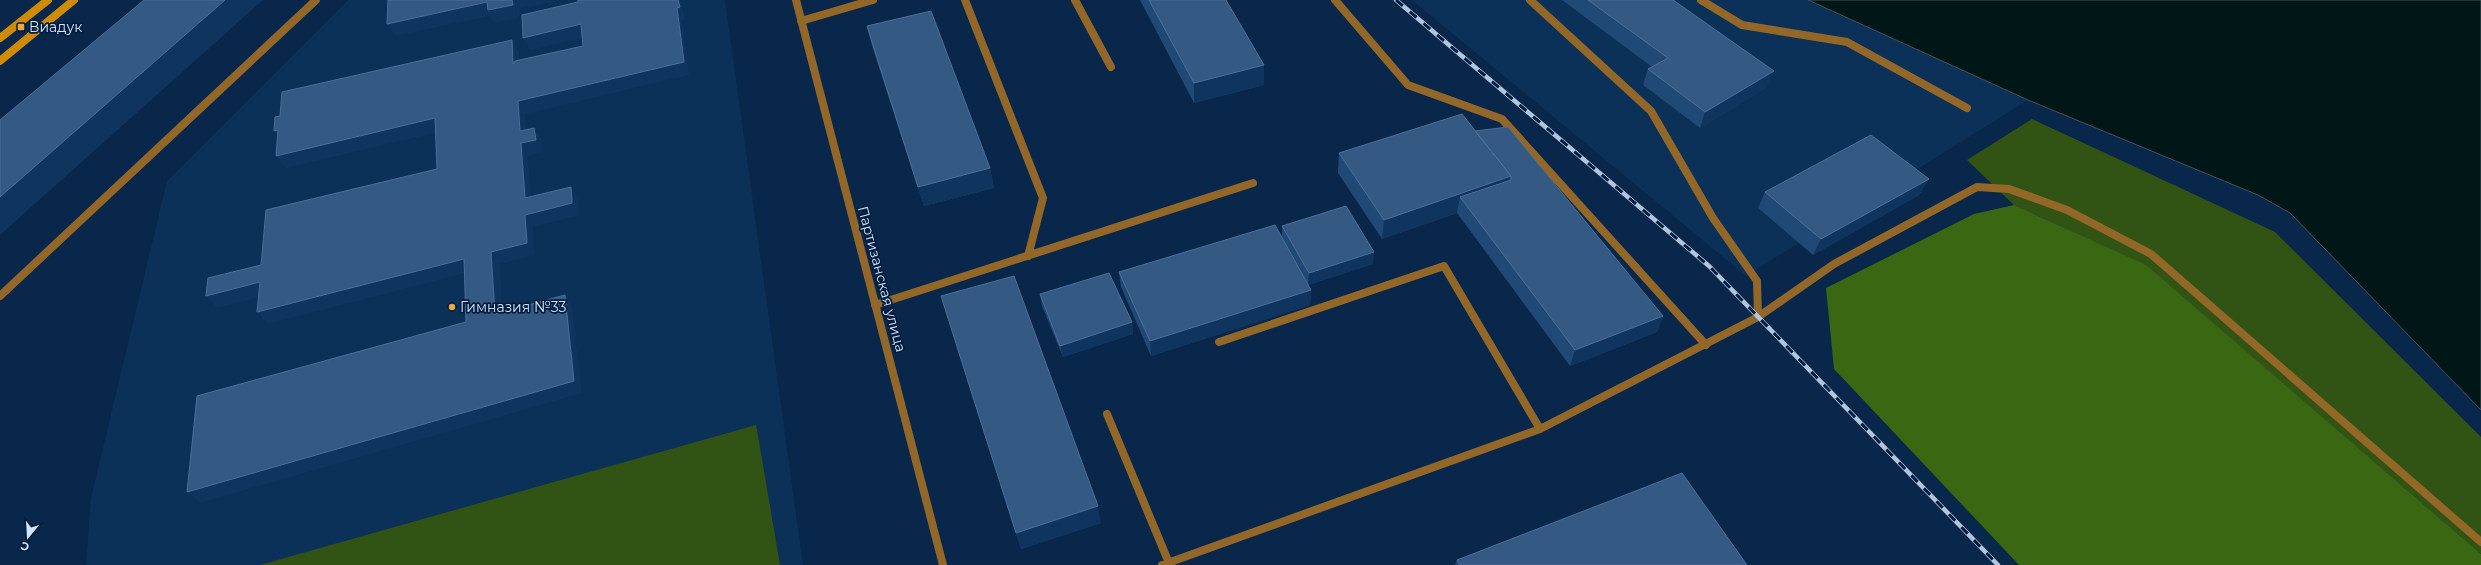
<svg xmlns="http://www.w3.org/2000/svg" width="2481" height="565" font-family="Montserrat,sans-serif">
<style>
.built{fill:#0c3158}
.green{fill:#315415}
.forest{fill:#3a6711}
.water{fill:#011717;stroke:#40545b}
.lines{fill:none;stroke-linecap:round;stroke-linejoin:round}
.service{stroke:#926728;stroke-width:8}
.minor{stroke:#926728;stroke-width:8}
.secondary{stroke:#cf8b03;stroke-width:8}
.rail-casing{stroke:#b1c5de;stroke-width:4.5}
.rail{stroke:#001d3f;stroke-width:3;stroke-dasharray:9;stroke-linecap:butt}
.wall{fill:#214975}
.shaded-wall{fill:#0f345e}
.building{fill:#345983;stroke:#4d6f96}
.poi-dot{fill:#eea83c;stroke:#001d3f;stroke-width:1.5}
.labels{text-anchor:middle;stroke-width:3.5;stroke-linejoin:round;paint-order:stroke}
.poi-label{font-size:14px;fill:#d2e4fb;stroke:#001d3f;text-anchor:start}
.street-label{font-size:14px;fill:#d2e4fb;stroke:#001d3f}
</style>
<rect width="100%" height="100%" fill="#08274a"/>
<path class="built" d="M348,0H725L803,565H86L91,498L167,181Z
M1412,0H1807L2028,100L1746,276Z"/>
<path class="green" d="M2032,119L2275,232L2481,437V554L2146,266L2014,205L1967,160Z
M756,424L780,565H260L756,425Z"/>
<path class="forest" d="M2014,205L2146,265L2481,554V565H2019L1834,369L1826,288L1974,214Z"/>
<path class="water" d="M1808,0H2481V410L2290,213L2258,195L2028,100Z"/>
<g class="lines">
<path class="service" d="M965,0L1043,198L1028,256
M1075,0L1111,67
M1335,0L1408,85L1502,119L1706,345
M1530,0L1651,111L1713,218L1757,281L1758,317
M1701,0L1742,25L1847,42L1967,108
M801,21L873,0
M875,305L1253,183
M1219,342L1444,266L1540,429
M1107,414L1169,563
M1162,565L1540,429L1758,317L1834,264L1977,187L2009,189L2067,210L2151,254L2481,542"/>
<path class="minor" d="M796,0L943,565
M0,296L316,0"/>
<path class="secondary" d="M0,38L48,0
M0,61L74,0"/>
<g class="rail-casing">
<path id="rail" d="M1396,0L1709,266L1998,565"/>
</g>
<use href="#rail" class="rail"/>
</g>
<path class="wall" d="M1140,0H1226L1264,65V85L1194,103Z
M1562,0H1673L1767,87L1700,128L1643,85L1648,69L1652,67Z
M867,26L990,168L994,188L924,206L872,46Z
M1475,131L1663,316L1657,332L1570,366L1457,213L1382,239L1338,173L1339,153Z
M1929,179L1919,195L1813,255L1758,208L1765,192Z
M1282,226L1373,264L1308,285L1311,290L1310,305L1151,356L1121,287L1119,272L1282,237Z
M1040,294L1132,322L1133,334L1063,357L1042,306Z
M941,296L1101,523L1021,549L947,315Z
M1457,560L1747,565H1455Z"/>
<path class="shaded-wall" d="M225,0H263L0,235V197Z
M512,0H561L519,9V18L494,23L490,16L395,36L387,24L487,2Z
M678,0H681L685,20L682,21L689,75L525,114L527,142L534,128L542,140L543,152L528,156L532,211L525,198L518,101L677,8Z
M581,24L587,37L530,50L523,38Z
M512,40L519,53L520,76L513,64Z
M1264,65V85L1194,103V83Z
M1774,71L1767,87L1700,128L1705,112Z
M435,118L443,131L286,168L276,156Z
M278,130L283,144L274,131Z
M990,168L994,188L924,206L918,187Z
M1511,176L1507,196L1460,197L1457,213L1382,239L1384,220Z
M1929,179L1919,195L1813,255L1821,239Z
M571,187L578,199L579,215L533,227L535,255L500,264L503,326L495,314L491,252L525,215Z
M1374,252L1373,264L1308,285L1309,273Z
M464,259L473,271L268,324L257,312Z
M260,282L270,294L218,308L206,296Z
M1311,290L1310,305L1151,356L1150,341Z
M565,295L572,307L582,393L200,503L187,492Z
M1663,316L1657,332L1570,366L1575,350Z
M1132,322L1133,334L1063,357L1060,346Z
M1098,506L1101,523L1021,549L1016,533Z"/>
<path class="building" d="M144,0H225L0,197V120Z
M388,0H512L513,5L488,10L487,2L387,24Z
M578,0H678L680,7L677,8L684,62L518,101L520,131L534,128L536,140L521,143L525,198L571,187L572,203L525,215L527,243L491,252L495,314L565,295L574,381L187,492L197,396L466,322L464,259L257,312L260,282L206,296L208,278L261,265L266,210L437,169L435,118L276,156L278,130L274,131L275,117L280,116L282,92L512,40L513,64L515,61L583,46L581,24L523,38L522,15L578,2Z
M1149,0H1226L1264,65L1194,83Z
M1588,0H1673L1774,71L1705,112L1648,69L1668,58Z
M931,11L990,168L918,187L867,26Z
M1462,114L1511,176L1384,220L1339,153Z
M1508,127L1663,316L1575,350L1460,197L1511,180V176L1475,131Z
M1871,135L1929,179L1821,239L1765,192Z
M1346,206L1374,252L1309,273L1282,226Z
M1275,225L1311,290L1150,341L1119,272Z
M1109,273L1132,322L1060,346L1040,294Z
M1014,276L1098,506L1016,533L941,296Z
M1682,473L1747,565H1460L1457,560Z"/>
<g class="poi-dot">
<rect x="17" y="23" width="8" height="8" rx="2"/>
<circle cx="452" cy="307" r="4"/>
</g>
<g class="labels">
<g class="poi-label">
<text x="29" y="32">Виадук</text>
<text x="460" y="312">Гимназия №33</text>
</g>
<g class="street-label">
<text transform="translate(882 279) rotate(75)" y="5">Партизанская улица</text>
</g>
</g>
<g transform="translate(28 537) rotate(198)" stroke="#001d3f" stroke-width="3" paint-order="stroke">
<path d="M0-3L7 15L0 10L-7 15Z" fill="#d2e4fb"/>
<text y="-6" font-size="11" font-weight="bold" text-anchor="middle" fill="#d2e4fb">С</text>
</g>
</svg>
